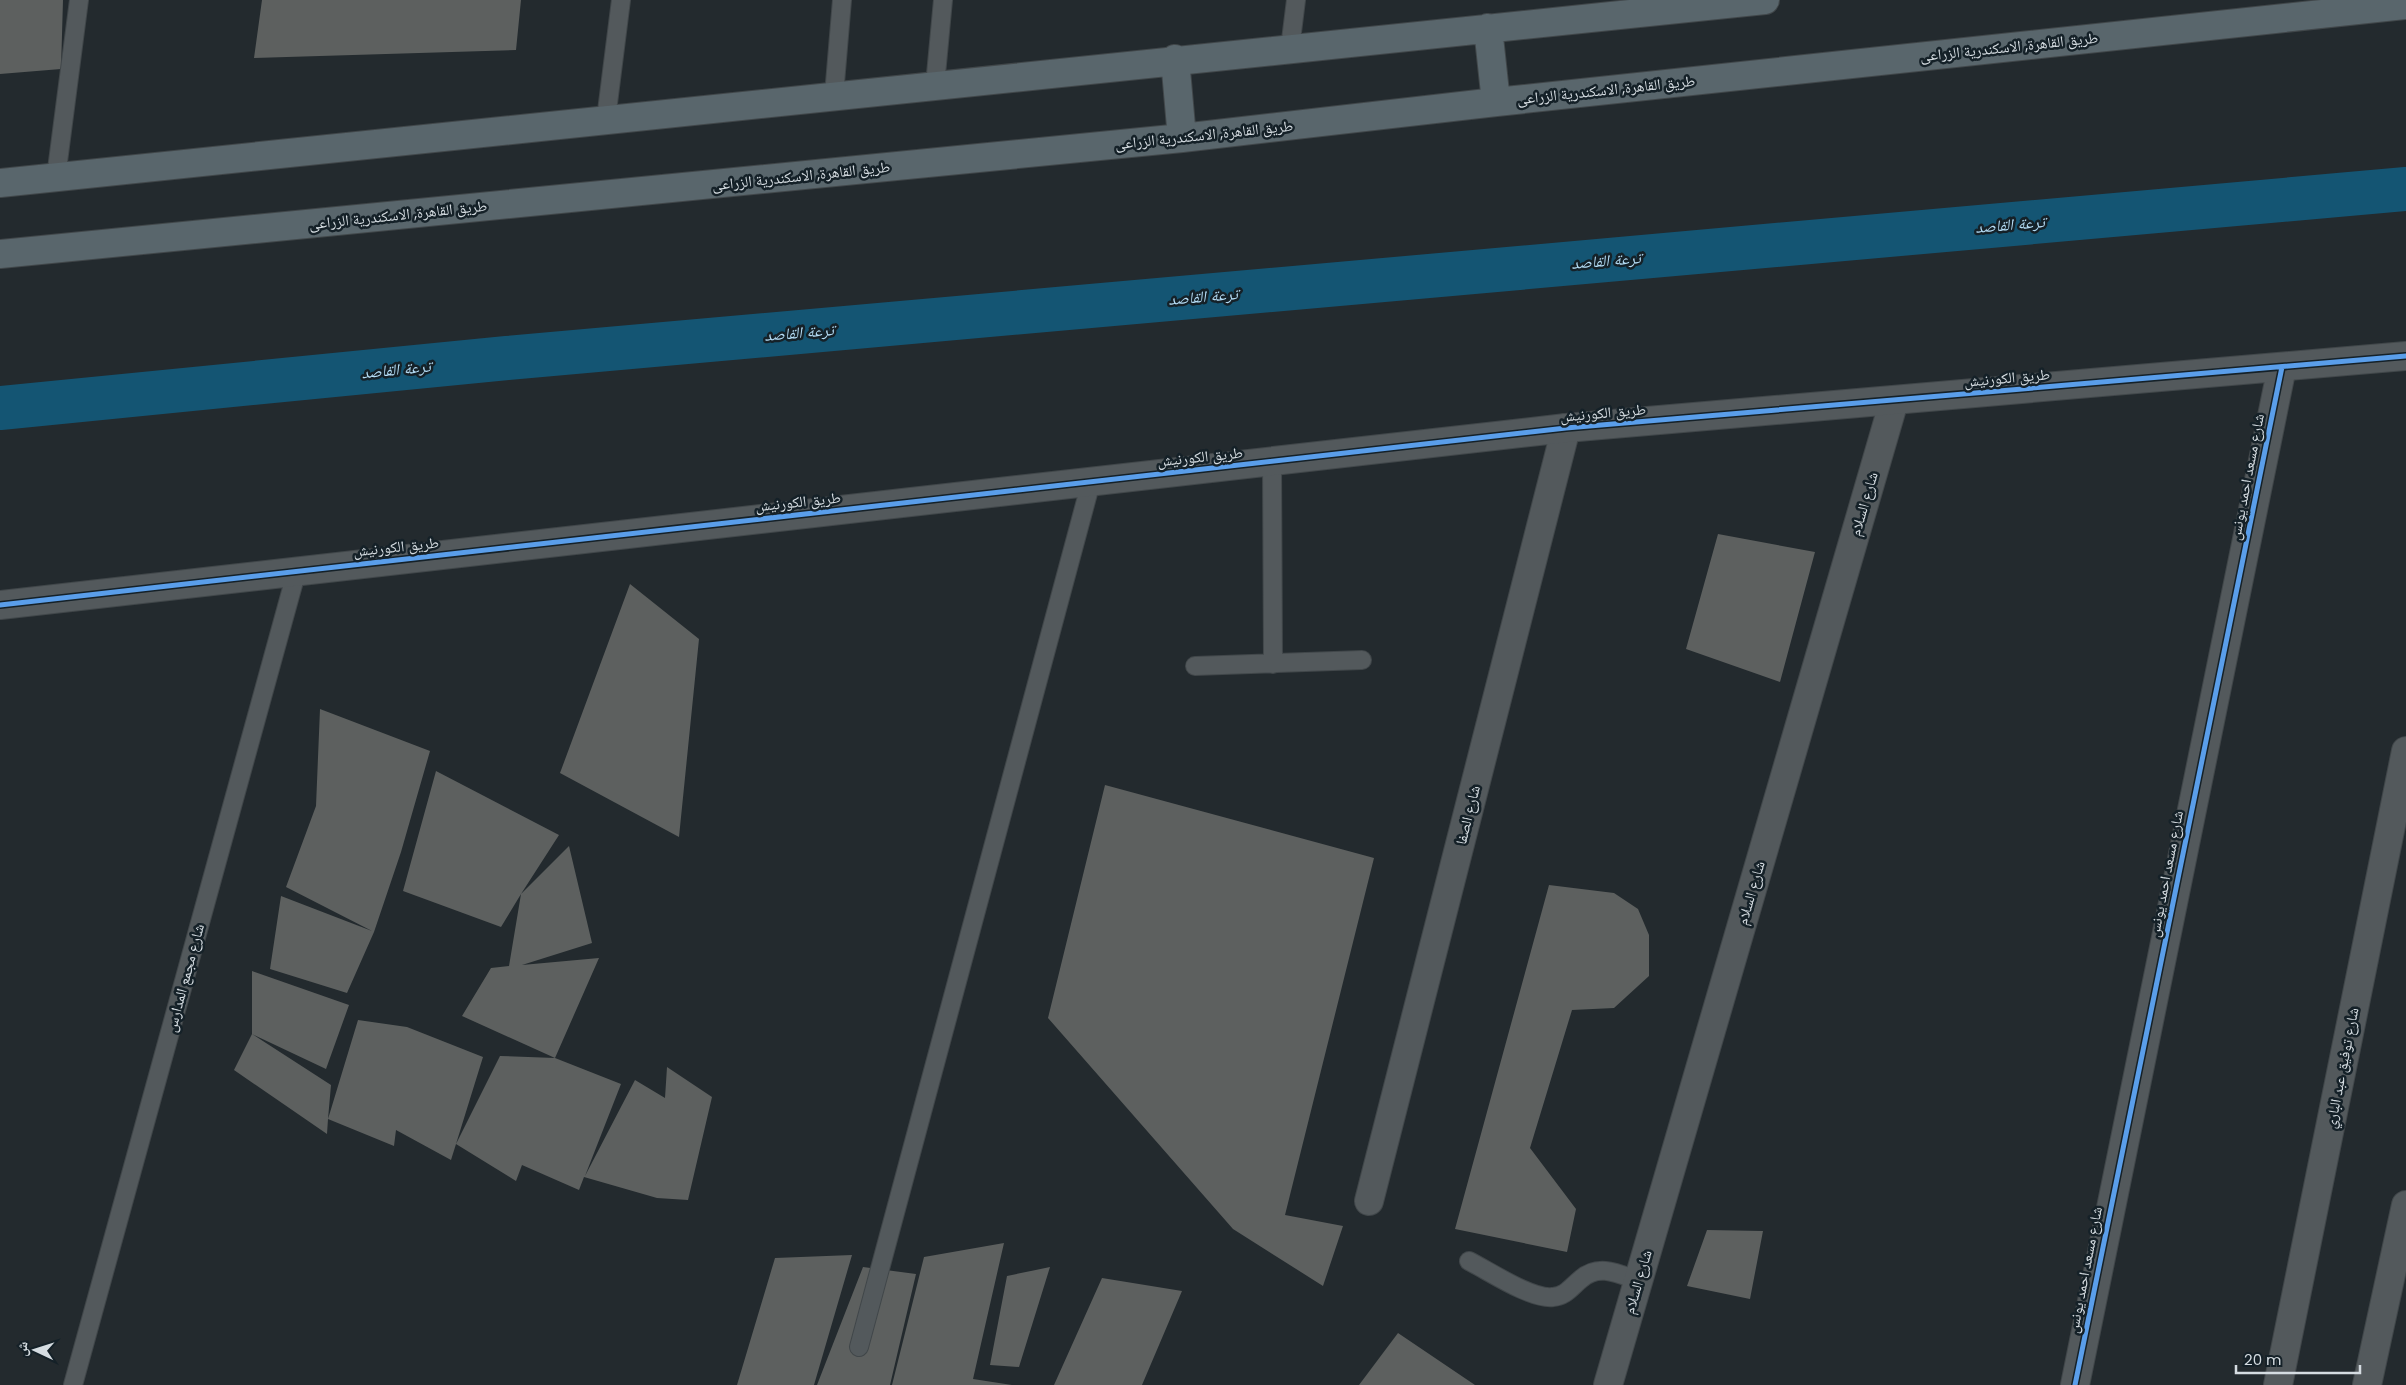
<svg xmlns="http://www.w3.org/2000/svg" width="2406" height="1385" font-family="Poppins,'Noto Naskh Arabic',sans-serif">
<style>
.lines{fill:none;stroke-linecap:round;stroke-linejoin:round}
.canal{stroke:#145573;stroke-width:44}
.building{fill:#5d605f}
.service-casing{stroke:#41474a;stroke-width:20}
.minor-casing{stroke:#41474a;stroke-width:30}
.tertiary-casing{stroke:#41474a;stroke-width:30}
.trunk-casing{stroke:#41474a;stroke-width:30}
.service{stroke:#53595c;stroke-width:18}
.minor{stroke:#53595c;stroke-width:28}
.tertiary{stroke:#53595c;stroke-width:28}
.trunk{stroke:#59666c;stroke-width:28}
.cycleway-casing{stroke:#152128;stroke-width:8}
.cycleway{stroke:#5a9eea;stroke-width:5}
.labels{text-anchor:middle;stroke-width:5;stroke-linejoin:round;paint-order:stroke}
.street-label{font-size:15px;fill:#d5dce1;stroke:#152128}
.water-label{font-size:16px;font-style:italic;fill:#b6def7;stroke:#152128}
</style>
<rect width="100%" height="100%" fill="#232a2e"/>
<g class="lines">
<path class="canal" d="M0,408L507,358L2406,189"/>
</g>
<path class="building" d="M0,0H63L61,69L0,74Z
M262,0H521L516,50L254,58Z
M1718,534L1815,552L1780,682L1686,649Z
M630,584L699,639L679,837L560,773Z
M320,709L430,751L401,852L374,932L347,993L270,969L281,896L372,931L286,887L316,806Z
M436,771L559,835L521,894L569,846L592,943L522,965L599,958L555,1058L462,1016L491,968L509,966L521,894L501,927L403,891Z
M1105,785L1374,858L1285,1215L1343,1226L1323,1286L1233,1229L1048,1018Z
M1549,885L1614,893L1638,909L1649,935V976L1614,1008L1572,1010L1530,1148L1576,1209L1567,1252L1455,1229Z
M252,971L349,1005L326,1069L252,1034L331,1085L328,1119L358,1020L407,1027L483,1057L456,1144L500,1056L555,1058L621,1084L585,1176L635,1080L665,1098L667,1067L712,1097L688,1200L657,1198L584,1177L579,1190L522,1165L516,1181L456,1144L451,1160L396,1130L394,1146L328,1119L327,1134L234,1070L252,1034Z
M1707,1230L1763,1231L1750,1299L1687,1286Z
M1004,1243L973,1379L1012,1385H892L924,1257Z
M852,1255L814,1385H737L775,1258Z
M863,1267L916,1274L890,1385H817Z
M1050,1267L1019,1367L990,1365L1007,1276Z
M1102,1278L1182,1291L1142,1385H1054Z
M1398,1333L1475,1385H1359Z"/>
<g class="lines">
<g class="service-casing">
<path id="service" d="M1290,48L1296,0
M935,85L943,0
M834,95L842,0
M606,119L621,0
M56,177L79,0
M1272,461L1273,664
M1195,666L1362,660
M1469,1261C1489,1271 1532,1300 1553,1297C1566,1296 1571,1287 1581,1279C1599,1263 1619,1274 1639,1281
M859,1347L1091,482
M73,1385L297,570"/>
</g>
<g class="minor-casing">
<path id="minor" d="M1369,1201L1566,428
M1608,1385L1894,401
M2075,1385L2282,367
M2278,1385L2406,751
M2367,1385L2406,1205"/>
</g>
<g class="tertiary-casing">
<path id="tertiary" d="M0,605L1566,428L2406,356"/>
</g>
<g class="trunk-casing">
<path id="trunk" d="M1488,28L1496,102
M1175,59L1182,138
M0,183L1765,0
M0,254L1182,138L1496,102L2406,5"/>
</g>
<use href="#service" class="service"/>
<use href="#minor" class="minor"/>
<use href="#tertiary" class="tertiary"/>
<use href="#trunk" class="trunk"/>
<g class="cycleway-casing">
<path id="cycleway" d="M0,605L1566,428L2406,356
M2075,1385L2282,367"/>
</g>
<use href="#cycleway" class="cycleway"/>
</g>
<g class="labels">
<g class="street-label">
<text transform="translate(2009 47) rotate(-6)" y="5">طريق القاهرة, الاسكندرية الزراعى</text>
<text transform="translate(1606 90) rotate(-6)" y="5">طريق القاهرة, الاسكندرية الزراعى</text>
<text transform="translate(1204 135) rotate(-6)" y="5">طريق القاهرة, الاسكندرية الزراعى</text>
<text transform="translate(801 176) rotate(-6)" y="5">طريق القاهرة, الاسكندرية الزراعى</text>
<text transform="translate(398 215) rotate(-6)" y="5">طريق القاهرة, الاسكندرية الزراعى</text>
<text transform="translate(2007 378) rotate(-5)" y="5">طريق الكورنيش</text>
<text transform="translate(1603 413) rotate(-5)" y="5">طريق الكورنيش</text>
<text transform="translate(1200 457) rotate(-6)" y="5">طريق الكورنيش</text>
<text transform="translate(2247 477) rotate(-79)" y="5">شارع مسعد احمد يونس</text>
<text transform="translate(798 502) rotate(-6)" y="5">طريق الكورنيش</text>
<text transform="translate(1864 504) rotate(-74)" y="5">شارع السلام</text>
<text transform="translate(396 547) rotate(-6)" y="5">طريق الكورنيش</text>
<text transform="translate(1468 815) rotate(-76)" y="5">شارع الصفا</text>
<text transform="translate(2166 874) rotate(-79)" y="5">شارع مسعد احمد يونس</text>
<text transform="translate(1751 893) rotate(-74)" y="5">شارع السلام</text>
<text transform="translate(185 978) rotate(-75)" y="5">شارع مجمع المدارس</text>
<text transform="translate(2342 1068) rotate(-79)" y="5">شارع توفيق عبد الباري</text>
<text transform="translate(2085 1270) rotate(-79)" y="5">شارع مسعد احمد يونس</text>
<text transform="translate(1638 1282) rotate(-74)" y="5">شارع السلام</text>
</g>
<g class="water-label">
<text transform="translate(2010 224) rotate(-5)" y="6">ترعة القاصد</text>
<text transform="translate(1606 260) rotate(-5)" y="6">ترعة القاصد</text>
<text transform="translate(1203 296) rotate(-5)" y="6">ترعة القاصد</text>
<text transform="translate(799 332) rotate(-5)" y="6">ترعة القاصد</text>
<text transform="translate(396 369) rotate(-6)" y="6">ترعة القاصد</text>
</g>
</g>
<g transform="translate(35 1350) rotate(274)" stroke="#152128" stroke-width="4" paint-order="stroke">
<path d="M0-4L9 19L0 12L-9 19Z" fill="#d5dce1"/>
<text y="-8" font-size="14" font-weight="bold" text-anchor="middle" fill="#d5dce1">ش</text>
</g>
<path d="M2236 1365v8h124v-8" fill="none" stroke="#d5dce1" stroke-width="2.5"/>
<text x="2244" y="1365" font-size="15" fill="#d5dce1" stroke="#152128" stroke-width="4" paint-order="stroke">20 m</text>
</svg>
